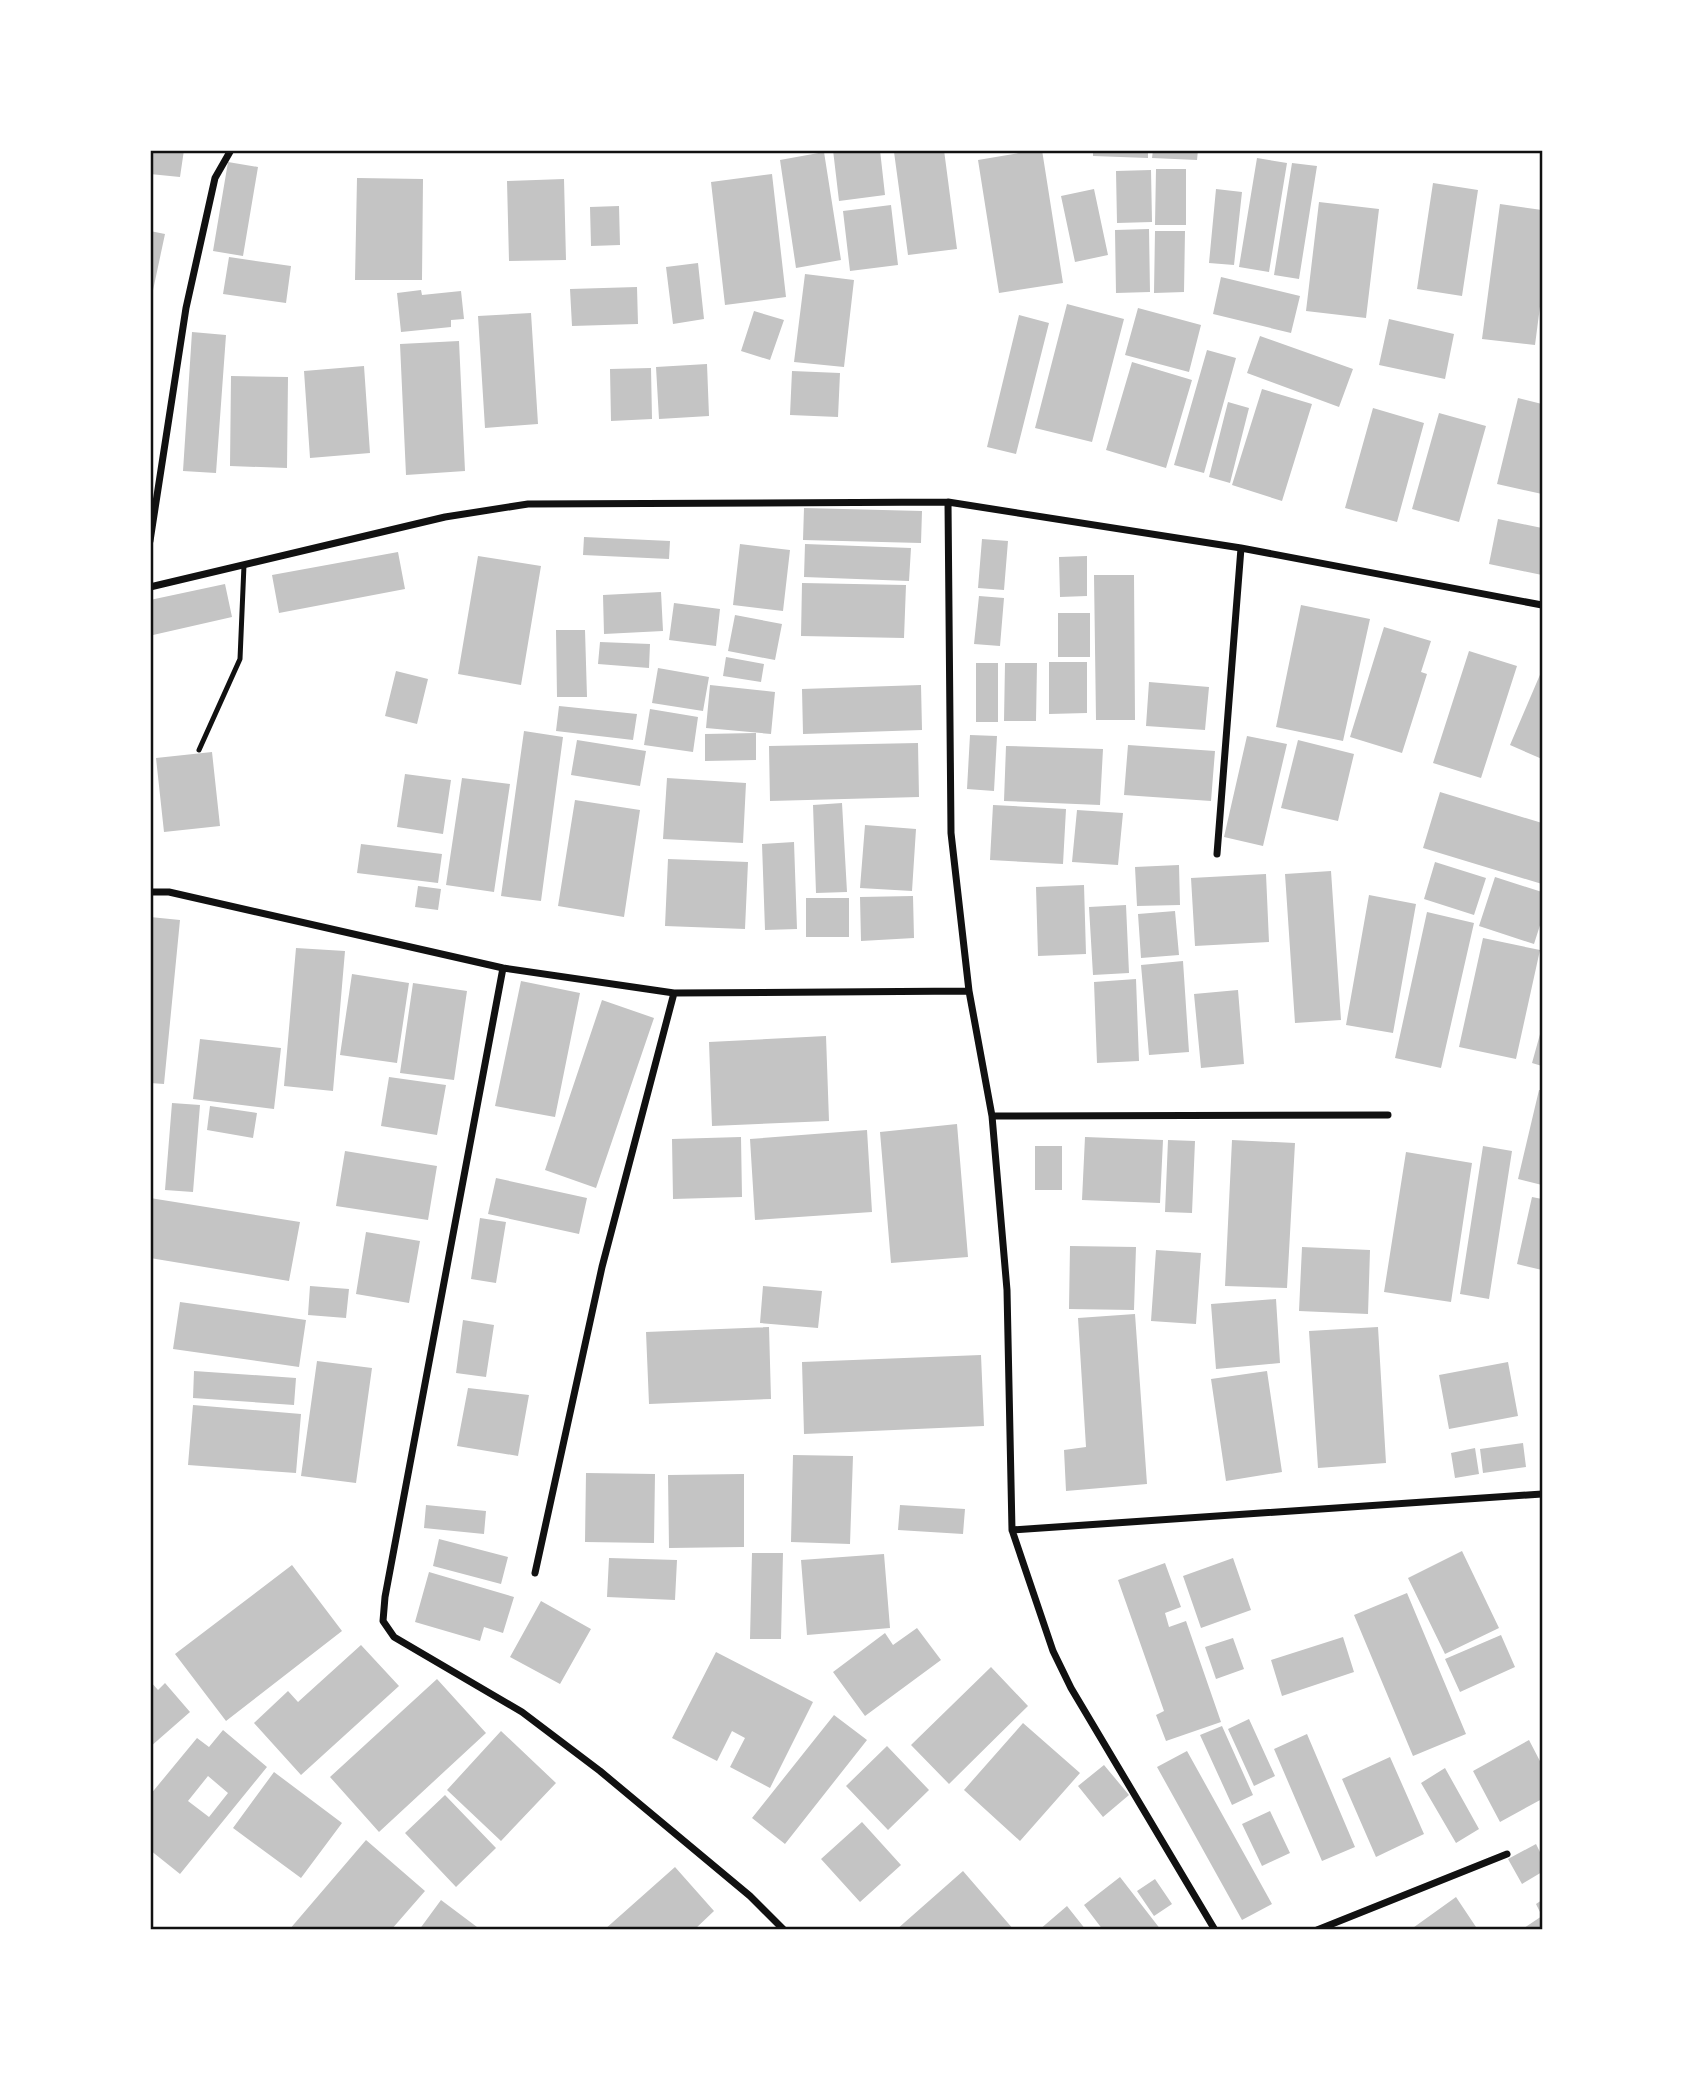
<svg xmlns="http://www.w3.org/2000/svg" width="1693" height="2080" font-family="'IBM Plex Serif',serif">
<style>
.building{fill:#c4c4c4;fill-rule:evenodd}
.lines{fill:none;stroke-linecap:round;stroke-linejoin:round}
.service{stroke:#111;stroke-width:5}
.minor{stroke:#111;stroke-width:7}
.neatline{fill:none;stroke:#111;stroke-width:2.5}
</style>
<rect width="100%" height="100%" fill="#fff"/>
<path class="building" d="M150,150H184L180,177L150,174Z
M833,150H880L885,195L839,201Z
M905,150H944L957,249L908,255L894,152Z
M1037,150H1042L1063,283L999,293L978,160Z
M1093,150H1148V158L1093,156Z
M1153,150H1198L1197,160L1152,158Z
M824,152L841,260L796,268L780,160Z
M1257,158L1287,163L1269,272L1239,267Z
M228,162L258,167L243,256L213,251Z
M1292,163L1317,166L1299,279L1274,275Z
M1156,169H1186V225H1155Z
M1151,170L1152,222L1117,223L1116,171Z
M772,174L786,297L725,305L711,182Z
M357,178L423,179L422,280H355Z
M564,179L566,260L509,261L507,181Z
M1433,183L1478,190L1462,296L1417,289Z
M1094,189L1108,255L1075,262L1061,196Z
M1216,189L1242,192L1234,265L1209,263Z
M1319,202L1379,209L1366,318L1306,311Z
M1500,204L1542,210V291L1535,345L1482,339Z
M891,205L898,265L850,271L843,211Z
M619,206L620,245L591,246L590,207Z
M1149,229L1150,292L1116,293L1115,230Z
M150,231L165,234L152,295H150Z
M1155,231H1185L1184,292L1154,293Z
M229,257L291,266L286,303L223,294Z
M698,263L704,319L673,324L666,267Z
M805,274L854,280L844,367L794,362Z
M1221,277L1300,296L1291,333L1213,314Z
M637,287L638,324L572,326L570,289Z
M421,290L422,295L461,291L464,319L451,320V327L401,332L397,293Z
M1067,304L1124,319L1092,442L1035,428Z
M1138,308L1201,325L1189,372L1125,355Z
M754,311L784,320L770,360L741,351Z
M531,313L538,424L485,428L478,316Z
M1019,315L1049,323L1016,454L987,447Z
M1389,319L1454,334L1445,379L1379,365Z
M192,332L226,335L216,473L183,471Z
M1260,336L1353,369L1339,407L1247,373Z
M459,341L465,471L406,475L400,344Z
M1207,350L1236,358L1204,473L1174,465Z
M1132,362L1192,380L1166,468L1106,450Z
M707,364L709,416L659,419L656,367Z
M364,366L370,453L310,458L304,371Z
M651,368L652,419L611,421L610,369Z
M792,371L840,373L838,417L790,415Z
M231,376L288,377L287,468L230,466Z
M1262,389L1312,404L1282,501L1232,485Z
M1518,398L1542,404V494L1497,484Z
M1228,402L1249,408L1230,483L1209,477Z
M1373,408L1424,423L1397,522L1345,508Z
M1439,413L1486,426L1459,522L1412,509Z
M804,508L922,511L921,543L803,540Z
M1498,519L1542,528V575L1489,564Z
M584,537L670,541L669,559L583,555Z
M982,539L1008,541L1004,590L978,588Z
M740,544L790,550L783,611L733,605Z
M805,544L911,548L909,581L804,577Z
M398,552L405,589L279,613L272,575Z
M478,556L541,566L521,685L458,674Z
M1087,556V596L1060,597L1059,557Z
M1094,575H1134L1135,720H1096Z
M802,583L906,585L904,638L801,636Z
M225,584L232,617L153,635L150,622V600Z
M661,592L663,631L604,634L603,595Z
M979,596L1004,598L1000,646L974,644Z
M674,603L720,609L716,646L669,640Z
M1301,605L1370,619L1343,741L1276,727Z
M1058,613H1090V657H1058Z
M735,615L782,624L775,660L728,651Z
M1384,627L1431,641L1421,672L1427,674L1402,753L1350,737Z
M556,630H585L587,697H557Z
M600,642L650,644L649,668L598,664Z
M1469,651L1517,666L1481,778L1433,763Z
M726,657L764,664L761,682L723,676Z
M1049,662H1087V713L1049,714Z
M976,663H998V722H976Z
M1005,663H1037L1036,721H1004Z
M658,668L709,677L703,711L652,703Z
M1542,670V759L1510,745Z
M396,671L428,679L417,724L385,716Z
M1149,682L1209,687L1205,730L1146,726Z
M710,685L775,692L771,734L706,728Z
M921,685L922,730L803,734L802,689Z
M559,706L637,714L633,740L556,731Z
M650,709L698,717L693,752L644,745Z
M524,731L563,737L541,901L501,896Z
M756,733V760L705,761V734Z
M970,735L997,736L994,791L967,789Z
M1247,736L1287,744L1263,846L1224,837Z
M577,740L646,751L640,786L571,775Z
M1298,740L1354,754L1338,821L1281,808Z
M918,743L919,797L770,801L769,746Z
M1128,745L1215,751L1211,801L1124,795Z
M1006,746L1103,749L1100,805L1004,801Z
M212,752L220,826L164,832L156,758Z
M405,774L451,780L443,834L397,827Z
M462,778L510,784L494,892L446,885Z
M667,778L746,783L743,843L663,839Z
M1440,792L1542,823V884L1423,848Z
M575,800L640,810L624,917L558,906Z
M842,803L847,892L816,893L813,805Z
M993,805L1066,809L1063,864L990,860Z
M1077,810L1123,813L1118,865L1072,862Z
M865,825L916,829L912,891L860,888Z
M794,842L797,929L765,930L762,844Z
M361,844L442,854L438,883L357,873Z
M668,859L748,862L745,929L665,926Z
M1435,862L1486,878L1474,915L1424,899Z
M1179,865L1180,905L1137,906L1135,867Z
M1331,871L1341,1020L1295,1023L1285,874Z
M1266,874L1269,942L1195,946L1191,878Z
M1495,877L1542,892V919L1534,944L1479,926Z
M1084,885L1086,954L1038,956L1036,887Z
M418,886L441,889L438,910L415,907Z
M1369,895L1416,904L1393,1033L1346,1025Z
M913,896L914,938L861,941L860,897Z
M806,898H849V937H806Z
M1126,905L1129,973L1093,975L1089,907Z
M1175,911L1179,955L1141,958L1138,914Z
M1427,912L1474,923L1441,1068L1395,1058Z
M150,917L180,920L164,1084L150,1083Z
M1483,938L1540,950L1516,1059L1459,1047Z
M296,948L345,951L333,1091L284,1086Z
M1183,961L1189,1052L1149,1055L1141,965Z
M352,974L409,983L397,1063L340,1055Z
M1136,979L1139,1061L1097,1063L1094,982Z
M521,981L580,993L555,1117L495,1106Z
M413,983L467,991L454,1080L400,1073Z
M1238,990L1244,1064L1201,1068L1194,994Z
M602,1000L654,1018L596,1188L545,1170Z
M1542,1027V1066L1532,1063Z
M826,1036L829,1121L712,1126L709,1042Z
M200,1039L281,1048L274,1109L193,1099Z
M389,1077L446,1085L437,1135L381,1126Z
M1539,1090H1542V1185L1518,1179Z
M172,1103L200,1105L193,1192L165,1190Z
M210,1106L257,1113L253,1138L207,1130Z
M957,1124L968,1257L891,1263L880,1132Z
M867,1130L872,1212L755,1220L750,1139Z
M741,1137L742,1197L673,1199L672,1139Z
M1085,1137L1163,1140L1160,1203L1082,1200Z
M1168,1140L1195,1141L1192,1213L1165,1212Z
M1232,1140L1295,1143L1287,1288L1225,1286Z
M1035,1146H1062V1190H1035Z
M1483,1146L1512,1151L1489,1299L1460,1294Z
M345,1151L437,1166L428,1220L336,1206Z
M1406,1152L1472,1163L1451,1302L1384,1292Z
M496,1178L587,1198L579,1234L488,1214Z
M1532,1197L1542,1199V1270L1517,1264Z
M150,1198L300,1222L289,1281L150,1258Z
M480,1218L506,1222L496,1283L471,1279Z
M366,1232L420,1241L409,1303L356,1294Z
M1070,1246L1136,1247L1134,1310L1069,1309Z
M1302,1247L1370,1250L1368,1314L1299,1311Z
M1156,1250L1201,1253L1196,1324L1151,1321Z
M310,1286L349,1289L346,1318L308,1315Z
M763,1286L822,1291L818,1328L760,1323Z
M1276,1299L1280,1363L1216,1369L1211,1304Z
M180,1302L306,1320L299,1367L173,1349Z
M1135,1314L1147,1484L1066,1491L1064,1450L1086,1447L1078,1318Z
M463,1320L494,1325L486,1377L456,1373Z
M769,1327L771,1399L649,1404L646,1332Z
M1378,1327L1386,1463L1318,1468L1309,1331Z
M981,1355L984,1426L804,1434L802,1362Z
M317,1361L372,1368L356,1483L301,1476Z
M1508,1362L1518,1416L1449,1429L1439,1375Z
M194,1371L296,1378L294,1405L193,1398Z
M1267,1371L1282,1472L1226,1481L1211,1379Z
M468,1388L529,1395L518,1456L457,1446Z
M193,1405L301,1414L296,1473L188,1465Z
M1523,1443L1526,1467L1483,1473L1480,1449Z
M1475,1448L1479,1474L1455,1478L1451,1453Z
M793,1455L853,1456L850,1544L791,1542Z
M586,1473L655,1474L654,1543L585,1542Z
M744,1474V1547L669,1548L668,1475Z
M426,1505L486,1511L484,1534L424,1528Z
M900,1505L965,1509L963,1534L898,1530Z
M439,1539L508,1557L501,1584L433,1566Z
M1462,1551L1499,1628L1445,1654L1408,1578Z
M752,1553H783L781,1639H750Z
M884,1554L890,1628L807,1635L801,1560Z
M609,1558L677,1560L675,1600L607,1597Z
M1233,1558L1251,1610L1201,1628L1183,1576Z
M1165,1563L1181,1607L1165,1613L1169,1627L1186,1621L1221,1722L1166,1741L1156,1715L1164,1711L1118,1580Z
M292,1565L342,1631L226,1721L175,1654Z
M429,1572L514,1597L503,1633L484,1627L480,1641L415,1622Z
M1407,1593L1466,1734L1413,1756L1354,1615Z
M541,1601L591,1629L560,1684L510,1657Z
M917,1628L941,1660L865,1716L833,1672L885,1633L893,1645Z
M1501,1635L1515,1667L1460,1692L1445,1659Z
M1343,1637L1354,1672L1282,1696L1271,1660Z
M1233,1638L1244,1669L1216,1679L1205,1647Z
M361,1645L399,1686L301,1775L254,1723L288,1691L298,1702Z
M716,1652L813,1702L770,1788L730,1767L745,1738L732,1731L717,1761L672,1738Z
M991,1667L1028,1706L949,1784L911,1745Z
M437,1679L486,1733L379,1832L330,1777Z
M150,1681L158,1690L165,1683L190,1712L150,1747Z
M834,1715L867,1740L785,1844L752,1818Z
M1249,1719L1275,1776L1254,1786L1228,1729Z
M1023,1723L1080,1773L1020,1841L964,1790Z
M1222,1726L1253,1795L1232,1805L1200,1735Z
M223,1730L267,1767L180,1874L150,1850V1795L197,1738L209,1747ZM208,1776L228,1793L209,1817L188,1801Z
M501,1731L556,1783L501,1841L447,1790Z
M1307,1734L1355,1847L1322,1861L1274,1749Z
M1529,1740L1542,1765V1799L1500,1822L1473,1771Z
M887,1746L929,1790L888,1830L846,1786Z
M1187,1751L1272,1904L1242,1920L1157,1767Z
M1390,1757L1424,1834L1376,1857L1342,1779Z
M1104,1765L1129,1795L1103,1817L1078,1786Z
M1445,1768L1479,1829L1456,1843L1421,1783Z
M274,1772L342,1823L301,1878L233,1828Z
M445,1795L496,1848L456,1887L405,1833Z
M1270,1811L1290,1853L1262,1866L1242,1824Z
M862,1822L901,1865L860,1902L821,1859Z
M366,1840L425,1891L391,1930H289Z
M1536,1844L1542,1856V1872L1522,1884L1508,1859Z
M675,1867L714,1911L694,1930H604Z
M963,1871L1014,1930H896Z
M1120,1877L1161,1930H1103L1084,1905Z
M1155,1879L1172,1904L1154,1916L1137,1891Z
M1456,1897L1478,1930H1410Z
M441,1900L481,1930H419Z
M1542,1900V1930H1521L1542,1916L1536,1904Z
M1067,1906L1086,1930H1039Z"/>
<g class="lines">
<path class="service" d="M199,750L240,659L244,565"/>
<path class="minor" d="M948,502L951,833L969,991L992,1116L1007,1290L1012,1530L1053,1651L1071,1688L1215,1930
M150,541L186,308L215,178L231,150
M150,587L445,517L528,504L948,502L1241,548L1542,605
M1217,854L1241,548
M150,892H169L503,968L674,993L969,991
M503,968L385,1597L383,1621L394,1637L522,1712L600,1771L750,1896L784,1930
M992,1116L1388,1115
M1012,1530L1542,1494
M535,1573L602,1267L674,993
M1317,1930L1507,1854"/>
</g>
<rect width="1693" height="2080" fill="none" stroke="#ffffff" stroke-width="304"/>
<rect x="152" y="152" width="1389" height="1776" class="neatline"/>
</svg>
